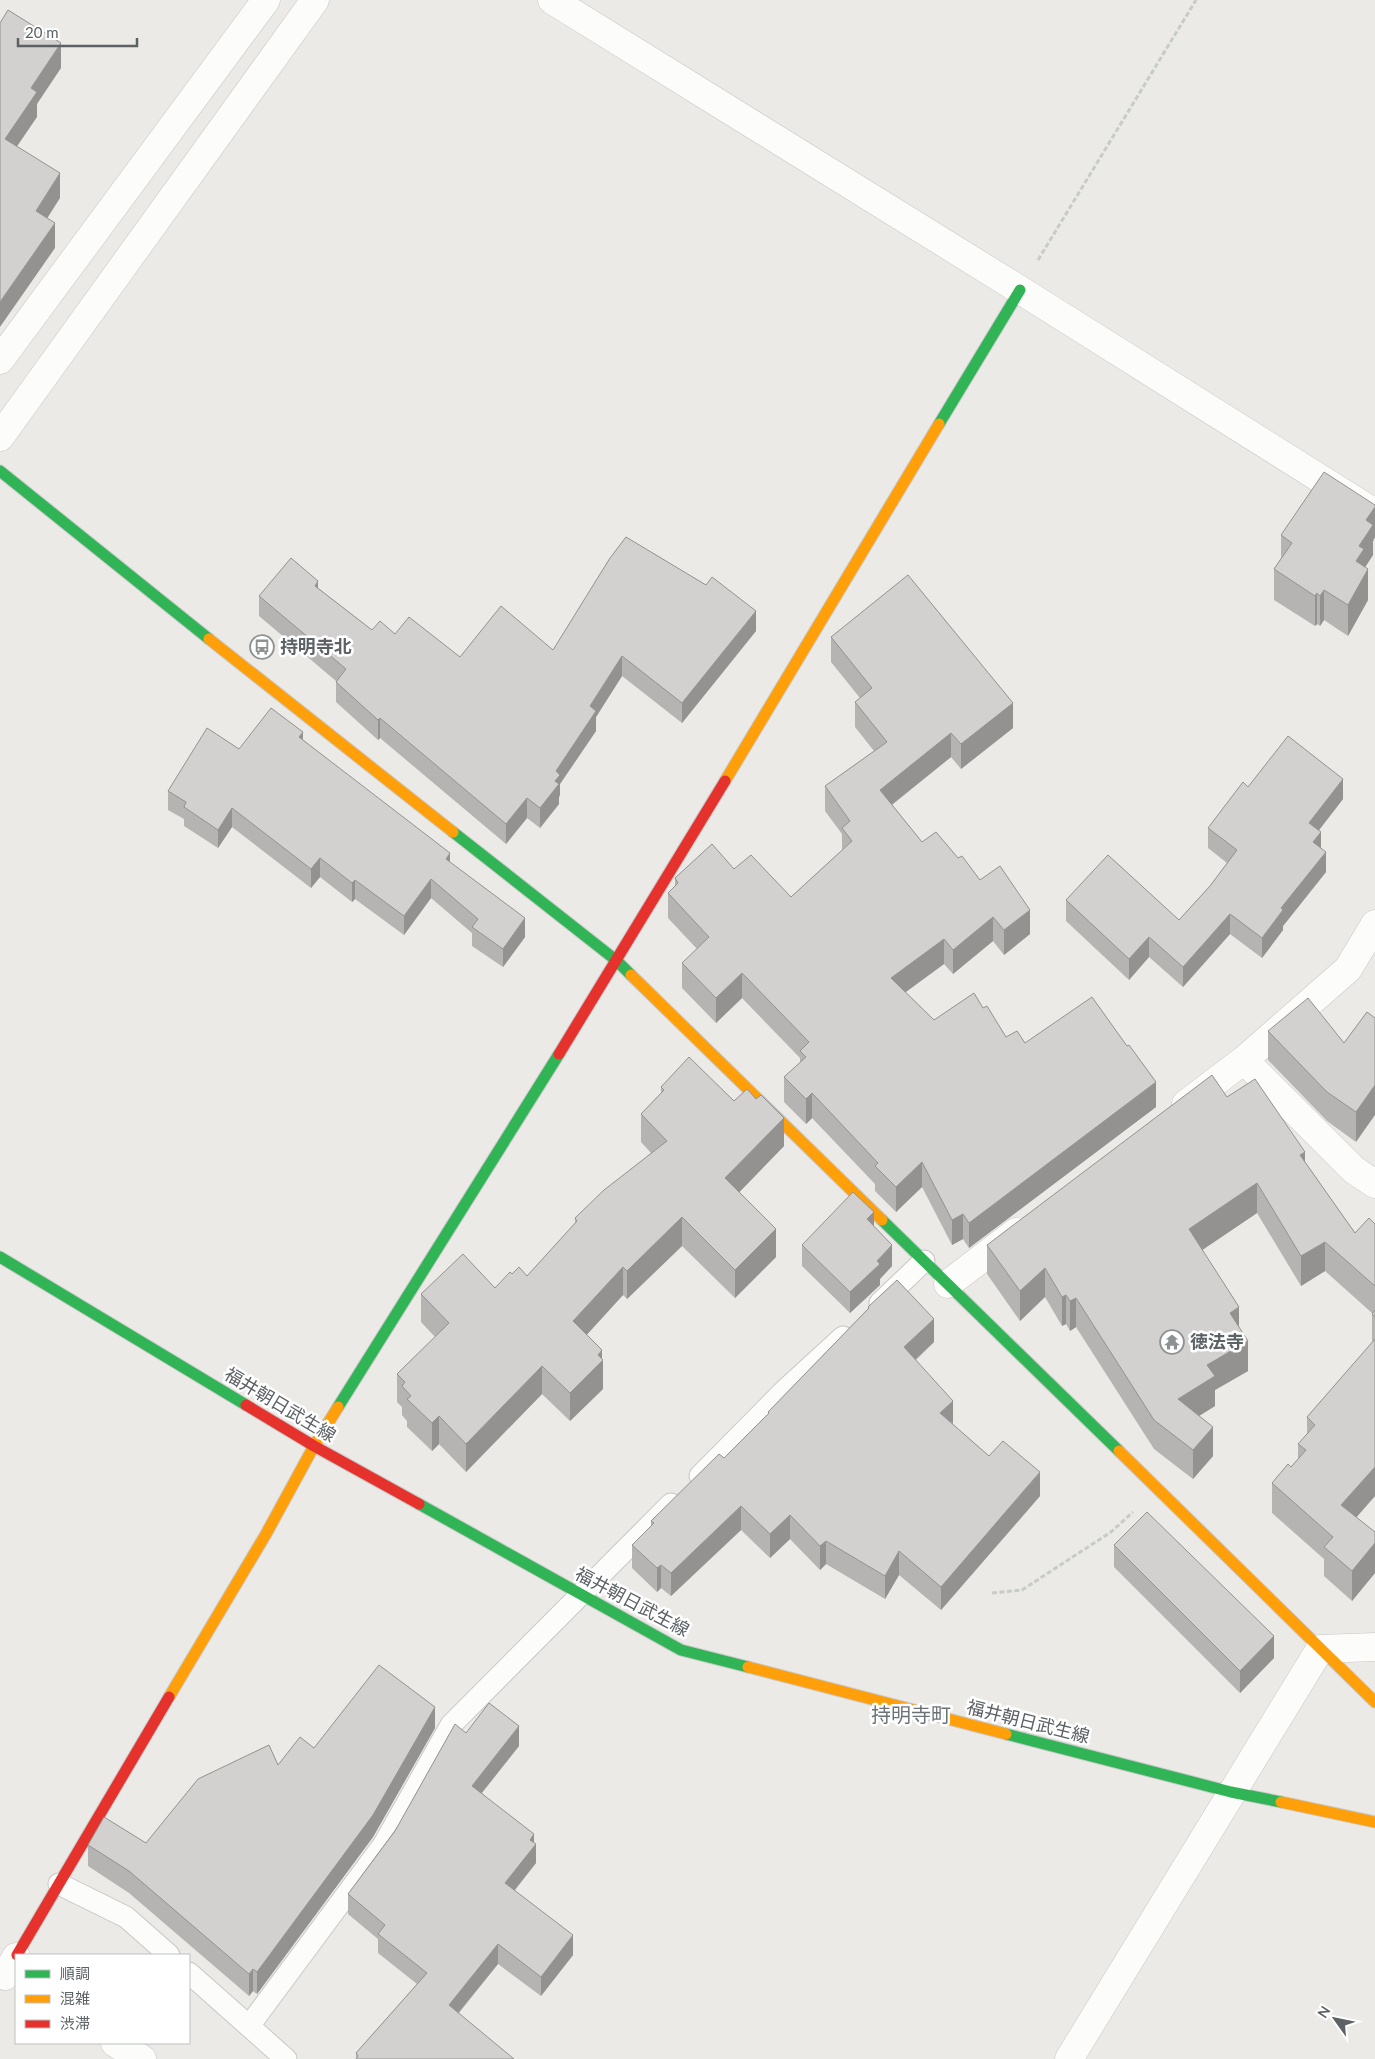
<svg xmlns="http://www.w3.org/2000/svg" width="1375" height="2059" font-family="Lato,'Noto Sans JP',sans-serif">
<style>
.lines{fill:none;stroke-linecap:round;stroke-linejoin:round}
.lane-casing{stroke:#c7c7c7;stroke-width:23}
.street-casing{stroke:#c7c7c7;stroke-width:29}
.fast-casing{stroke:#c8c9c9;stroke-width:13}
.slow-casing{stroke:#c8c9c9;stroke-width:13}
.jam-casing{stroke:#c8c9c9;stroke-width:13}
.path{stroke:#c6ccc8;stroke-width:3;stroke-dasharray:5 2.5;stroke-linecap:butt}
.lane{stroke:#fcfcfb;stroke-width:21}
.street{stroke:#fcfcfb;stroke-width:28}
.fast{stroke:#30b455;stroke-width:11}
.slow{stroke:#ff9f0a;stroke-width:11}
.jam{stroke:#e5322d;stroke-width:11}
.wall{fill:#b5b4b2}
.shaded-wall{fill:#949291}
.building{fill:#d3d1cf;stroke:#949291}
.labels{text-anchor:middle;stroke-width:5;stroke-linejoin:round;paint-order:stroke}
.poi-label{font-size:18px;font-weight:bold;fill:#5b6165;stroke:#fff;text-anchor:start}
.street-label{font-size:18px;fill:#5b6165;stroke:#fff}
.quarter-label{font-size:20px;fill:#6c7377;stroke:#fff}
</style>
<rect width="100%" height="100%" fill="#eceae6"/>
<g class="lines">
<g class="lane-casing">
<path id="lane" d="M880,1303L924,1261
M700,1476L785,1390L843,1337
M59,1884L126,1917L169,1955
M189,1973L286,2059
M249,2026L384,1844L451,1725L671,1504"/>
</g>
<g class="street-casing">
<path id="street" d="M552,0L1020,290L1375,513
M0,360L266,0
M0,437L315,0
M1244,1060L1354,1170L1375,1184
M1186,1104L1244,1060L1348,969L1375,924
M948,1284L1016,1232
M5,1976L16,1957
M115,2043L142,2059
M1069,2059L1320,1649L1375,1647"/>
</g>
<g class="fast-casing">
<path id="fast" d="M939,424L1020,290
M0,471L209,639
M453,832L617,961L631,975
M882,1220L1119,1451
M0,1257L246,1405
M338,1407L559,1054
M419,1504L681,1650L748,1667
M1006,1734L1231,1792L1281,1802"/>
</g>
<g class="slow-casing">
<path id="slow" d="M209,639L453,832
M725,781L939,424
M631,975L882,1220
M1119,1451L1375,1702
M748,1667L1006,1734
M169,1697L266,1534L314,1446L338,1407
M1281,1802L1375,1822"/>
</g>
<g class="jam-casing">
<path id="jam" d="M559,1054L725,781
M246,1405L314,1446L419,1504
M17,1955L169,1697"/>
</g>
<path class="path" d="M1038,260L1196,0
M992,1593L1022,1590L1111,1532L1133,1512"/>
<use href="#lane" class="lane"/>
<use href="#street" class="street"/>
<use href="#fast" class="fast"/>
<use href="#slow" class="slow"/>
<use href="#jam" class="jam"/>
</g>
<path class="wall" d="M1375,505V537L1373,541V555L1365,567L1368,600L1348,636L1324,620L1320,626L1317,624L1315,626L1274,600V569L1281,558V535Z
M318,588L372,630L395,634L460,657L553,650L756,631L682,723L622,676L596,717V731L560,784V795L559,797V804L540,828L527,818L506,844L380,738L378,740L336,702V681L259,616V596Z
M831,637L1013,728L961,769L951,757L892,805L922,842L958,858L980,880L1030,934L1004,955L993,941L953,974L944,964L905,992L934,1020L983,1008L1006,1037L1025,1043L1156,1107L969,1248L963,1239L952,1245L922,1187L896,1212L875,1191V1184L812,1118L806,1124L784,1102V1077L800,1063V1058L742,998L716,1023L682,988V963L697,949L668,918V893L675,887V878L734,869L791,897L842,850V834L825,811V786L874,751L855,727V702L860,698L831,662Z
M303,740L450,862L525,937L503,967L472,946V933L431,898L404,935L355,899L352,902L320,877L311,888L232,827L218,848L184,826V819L168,810V791L239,749Z
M1248,787L1343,799L1319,830L1321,848L1326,872L1283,926V930L1262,958L1230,934L1183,987L1149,957L1129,980L1066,921V900L1179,920L1210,886L1227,863L1208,848V828Z
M1367,1012L1356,1142L1327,1121L1268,1060V1031L1344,1043Z
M661,1087L734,1101L784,1146L739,1192L776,1257L735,1298L682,1246L627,1299L623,1295L586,1335L602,1359L603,1389L570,1421L542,1394L466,1472L439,1444L432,1451L407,1427V1421L402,1415V1407L397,1402V1374L435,1337L421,1322V1294L495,1288L512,1274L527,1276L575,1224V1218L651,1153L641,1142V1114L661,1093Z
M1227,1097L1305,1162L1355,1233L1375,1224V1496L1356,1517L1375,1532V1573L1352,1601L1324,1576V1559L1272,1513V1483L1291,1467L1298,1459V1444L1307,1435V1417L1372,1343V1313L1325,1271L1301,1286L1257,1213L1202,1250L1239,1327L1248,1371L1215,1390V1406L1199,1416L1213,1456L1193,1479L1154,1449L1076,1327L1070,1331L1066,1324L1062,1326L1045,1297L1020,1321L987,1274V1245Z
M874,1226L892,1266L880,1279V1285L850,1313L802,1266V1245Z
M868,1307L934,1342L916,1360L952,1424L989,1456L1040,1496L941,1610L899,1575L885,1599L826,1564L820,1570L790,1539L770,1558L741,1530L671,1596L661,1588L657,1592L632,1568V1545L651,1526V1521L724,1458L768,1415V1412L868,1309Z
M1114,1545L1274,1658L1240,1693L1114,1567Z
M435,1728L373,1837L257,1994L253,1991L249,1996L129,1893L88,1866V1845L146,1843L278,1765L314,1748Z
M466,1733L519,1746L482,1793L534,1843L536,1863L515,1890L573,1955L541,1996L498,1964L459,2013L356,2058V2053L417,1984L378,1953V1939L348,1914V1894Z"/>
<path class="shaded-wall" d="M61,43V68L37,104V117L5,164V139L31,88Z
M60,173V198L36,236V211Z
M55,223V248L0,327V302Z
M1375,507V537L1373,541V555L1364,569H1368V600L1348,636V605L1359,546L1366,520Z
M318,581V601L315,586Z
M1324,590V620L1320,626V596Z
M1317,593V624L1315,626V596Z
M756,611V631L682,723V703Z
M622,656V676L596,717V731L560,784V795L559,797V804L540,828V808L556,771L590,706Z
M1013,703V728L961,769V744Z
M380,718V738L378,740V720Z
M303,732V751L299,737Z
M951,733V757L880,814V790Z
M1343,779V799L1309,843V823Z
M527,798V818L506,844V824Z
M232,808V827L218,848V830Z
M1321,832V853L1313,842Z
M1326,852V872L1283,926V930L1262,958V938L1281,908Z
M450,853V872L446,859Z
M320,858V877L311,888V869Z
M431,879V898L404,935V916Z
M355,880V899L352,902V883Z
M1030,910V934L1004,955V930Z
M1230,914V934L1183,987V967Z
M993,917V941L953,974V950Z
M525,918V937L503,967V949Z
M1149,937V957L1129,980V959Z
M944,939V964L891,1003V978Z
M742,973V998L716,1023V998Z
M1156,1082V1107L969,1248V1223Z
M1375,1085V1115L1356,1142V1112Z
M812,1093V1118L806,1124V1099Z
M784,1118V1146L725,1207V1178Z
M1305,1152V1181L1300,1155Z
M922,1162V1187L896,1212V1187Z
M1257,1183V1213L1189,1259V1229Z
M874,1212V1234L867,1219Z
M963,1214V1239L952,1245V1220Z
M682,1217V1246L627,1299V1271Z
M776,1229V1257L735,1298V1270Z
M1325,1242V1271L1301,1286V1256Z
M892,1245V1266L880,1279V1285L850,1313V1292L877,1261Z
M623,1267V1295L573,1350V1321Z
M1045,1268V1297L1020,1321V1291Z
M1066,1295V1324L1062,1326V1297Z
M1076,1298V1327L1070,1331V1301Z
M1239,1307V1337L1230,1313Z
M934,1319V1342L904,1370V1347Z
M1248,1341V1371L1215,1390V1406L1178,1429V1399L1207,1365Z
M602,1350V1362L603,1360V1389L570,1421V1393Z
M542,1366V1394L466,1472V1444Z
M953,1401V1424L940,1413Z
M439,1416V1444L432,1451V1423Z
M1213,1427V1456L1193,1479V1450Z
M1375,1467V1496L1341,1535V1505Z
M1040,1472V1496L941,1610V1587Z
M741,1506V1530L671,1596V1573Z
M790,1515V1539L770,1558V1534Z
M826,1541V1564L820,1570V1546Z
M1375,1543V1573L1352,1601V1571Z
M899,1551V1575L885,1599V1576Z
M661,1565V1588L657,1592V1568Z
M1274,1636V1658L1240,1693V1671Z
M435,1707V1728L373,1837L257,1994V1972Z
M519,1726V1746L472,1805V1786Z
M534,1834V1845L536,1844V1863L505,1902V1883L530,1840Z
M573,1935V1955L541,1996V1977Z
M498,1944V1964L449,2024V2005Z
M253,1969V1991L249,1996V1974Z"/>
<path class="building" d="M8,10L61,43L31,88L37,92L5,139L60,173L36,211L55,223L0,302V23Z
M1324,472L1375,505V507L1366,520L1373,525L1359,546L1364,549L1356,561L1368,569L1348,605L1324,590L1320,596L1317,593L1315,596L1274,569L1292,543L1281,535Z
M626,537L706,585L712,577L756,611L682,703L622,656L590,706L596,711L556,771L560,775L555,781L559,784L540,808L527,798L506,824L380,718L378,720L336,682L346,669L259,596L291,558L318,581L315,586L372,630L380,621L395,634L409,617L460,657L501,606L553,650L610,558Z
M908,575L1013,703L961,744L951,733L880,790L922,842L936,832L958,858L962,856L980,880L1000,866L1030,910L1004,930L993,917L953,950L944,939L891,978L934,1020L974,993L983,1008L987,1006L1006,1037L1017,1031L1025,1043L1092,997L1127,1046L1129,1045L1156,1082L969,1223L963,1214L952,1220L922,1162L896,1187L875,1166L878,1163L812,1093L806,1099L784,1077L806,1057L800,1051L809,1042L742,973L716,998L682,963L709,937L668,893L678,883L675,878L712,844L734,869L751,855L791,897L852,841L842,828L850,821L825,786L887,742L855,702L872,688L831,637Z
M271,708L303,732L299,737L450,853L446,859L525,918L503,949L472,927L478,919L431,879L404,916L355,880L352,883L320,858L311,869L232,808L218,830L184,807L186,802L168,791L207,728L239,749Z
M1288,736L1343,779L1309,823L1321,832L1313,842L1326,852L1281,908L1283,910L1262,938L1230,914L1183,967L1149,937L1129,959L1066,900L1108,855L1179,920L1210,886L1237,850L1208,828L1243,782L1248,787Z
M1308,998L1344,1043L1367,1012L1375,1018V1085L1356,1112L1327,1092L1268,1031Z
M689,1057L734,1101L747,1089L756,1099L761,1095L784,1118L725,1178L776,1229L735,1270L682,1217L627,1271L623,1267L573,1321L602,1350L598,1355L603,1360L570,1393L542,1366L466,1444L439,1416L432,1423L407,1399L411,1396L402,1386L405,1382L397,1374L449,1323L421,1294L463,1254L495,1288L510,1272L512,1274L519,1267L527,1276L577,1221L575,1218L604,1190L667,1141L641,1114L664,1090L661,1087Z
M1212,1075L1227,1097L1255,1079L1305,1152L1300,1155L1355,1233L1369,1218L1375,1224V1286L1325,1242L1301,1256L1257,1183L1189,1229L1239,1307L1230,1313L1248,1341L1207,1365L1215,1376L1178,1399L1213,1427L1193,1450L1154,1420L1076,1298L1070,1301L1066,1295L1062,1297L1045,1268L1020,1291L987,1245Z
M853,1192L874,1212L867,1219L892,1245L877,1261L880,1264L850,1292L802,1245Z
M897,1280L934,1319L904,1347L953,1401L940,1413L989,1456L1003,1441L1040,1472L941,1587L899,1551L885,1576L826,1541L820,1546L790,1515L770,1534L741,1506L671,1573L661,1565L657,1568L632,1545L654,1523L651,1521L719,1454L724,1458L769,1413L768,1412L869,1308L868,1307Z
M1375,1310V1317L1372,1314Z
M1375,1339V1467L1341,1505L1375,1532V1543L1352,1571L1324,1547L1333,1537L1272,1483L1288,1464L1291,1467L1306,1450L1298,1444L1315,1425L1307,1417Z
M1147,1512L1274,1636L1240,1671L1114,1545Z
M379,1665L435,1707L373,1815L257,1972L253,1969L249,1974L129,1871L88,1845L104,1817L146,1843L198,1779L269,1745L278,1765L300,1737L314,1748Z
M489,1703L519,1726L472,1786L534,1834L530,1840L536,1844L505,1883L573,1935L541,1977L498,1944L449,2005L514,2059H356L358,2056L356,2053L427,1973L378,1934L385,1925L348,1894L395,1831L455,1724L466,1733Z"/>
<defs>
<g id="bus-ring" transform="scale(1.25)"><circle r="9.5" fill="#fff" stroke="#8e9192" stroke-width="1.5"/><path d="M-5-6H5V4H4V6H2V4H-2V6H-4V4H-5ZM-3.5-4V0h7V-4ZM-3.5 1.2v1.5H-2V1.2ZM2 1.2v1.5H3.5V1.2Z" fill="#8e9192"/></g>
<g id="temple-ring" transform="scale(1.25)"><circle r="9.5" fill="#fff" stroke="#8e9192" stroke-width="1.5"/><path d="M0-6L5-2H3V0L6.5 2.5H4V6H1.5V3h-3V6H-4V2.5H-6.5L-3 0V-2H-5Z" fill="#8e9192"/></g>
</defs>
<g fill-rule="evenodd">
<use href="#bus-ring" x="262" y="647"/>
<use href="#temple-ring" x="1172" y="1342"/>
</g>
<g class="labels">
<g class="poi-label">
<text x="280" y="653">持明寺北</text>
<text x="1190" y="1348">徳法寺</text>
</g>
<g class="street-label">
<text transform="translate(280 1405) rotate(31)" y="6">福井朝日武生線</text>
<text transform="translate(632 1602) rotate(28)" y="6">福井朝日武生線</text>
<text transform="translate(1028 1722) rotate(14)" y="6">福井朝日武生線</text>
</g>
<g class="quarter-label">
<text x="911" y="1722">持明寺町</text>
</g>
</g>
<rect x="15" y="1954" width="175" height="90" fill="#ffffff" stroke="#bdc0c1"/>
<rect x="25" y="1970" width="25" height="8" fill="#30b455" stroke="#bdc0c1"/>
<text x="60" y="1979" font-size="15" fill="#5b6165">順調</text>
<rect x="25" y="1995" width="25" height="8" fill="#ff9f0a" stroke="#bdc0c1"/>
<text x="60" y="2004" font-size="15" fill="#5b6165">混雑</text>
<rect x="25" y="2020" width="25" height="8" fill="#e5322d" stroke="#bdc0c1"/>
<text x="60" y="2029" font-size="15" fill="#5b6165">渋滞</text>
<g transform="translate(1335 2019) rotate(303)" stroke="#ffffff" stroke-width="4" paint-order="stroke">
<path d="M0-4L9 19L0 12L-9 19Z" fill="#5b6165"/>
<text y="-8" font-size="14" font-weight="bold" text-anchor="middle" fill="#5b6165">N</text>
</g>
<path d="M18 38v8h119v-8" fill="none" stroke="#5b6165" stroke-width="2.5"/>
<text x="25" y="38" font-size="15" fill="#5b6165" stroke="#ffffff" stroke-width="4" paint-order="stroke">20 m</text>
</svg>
